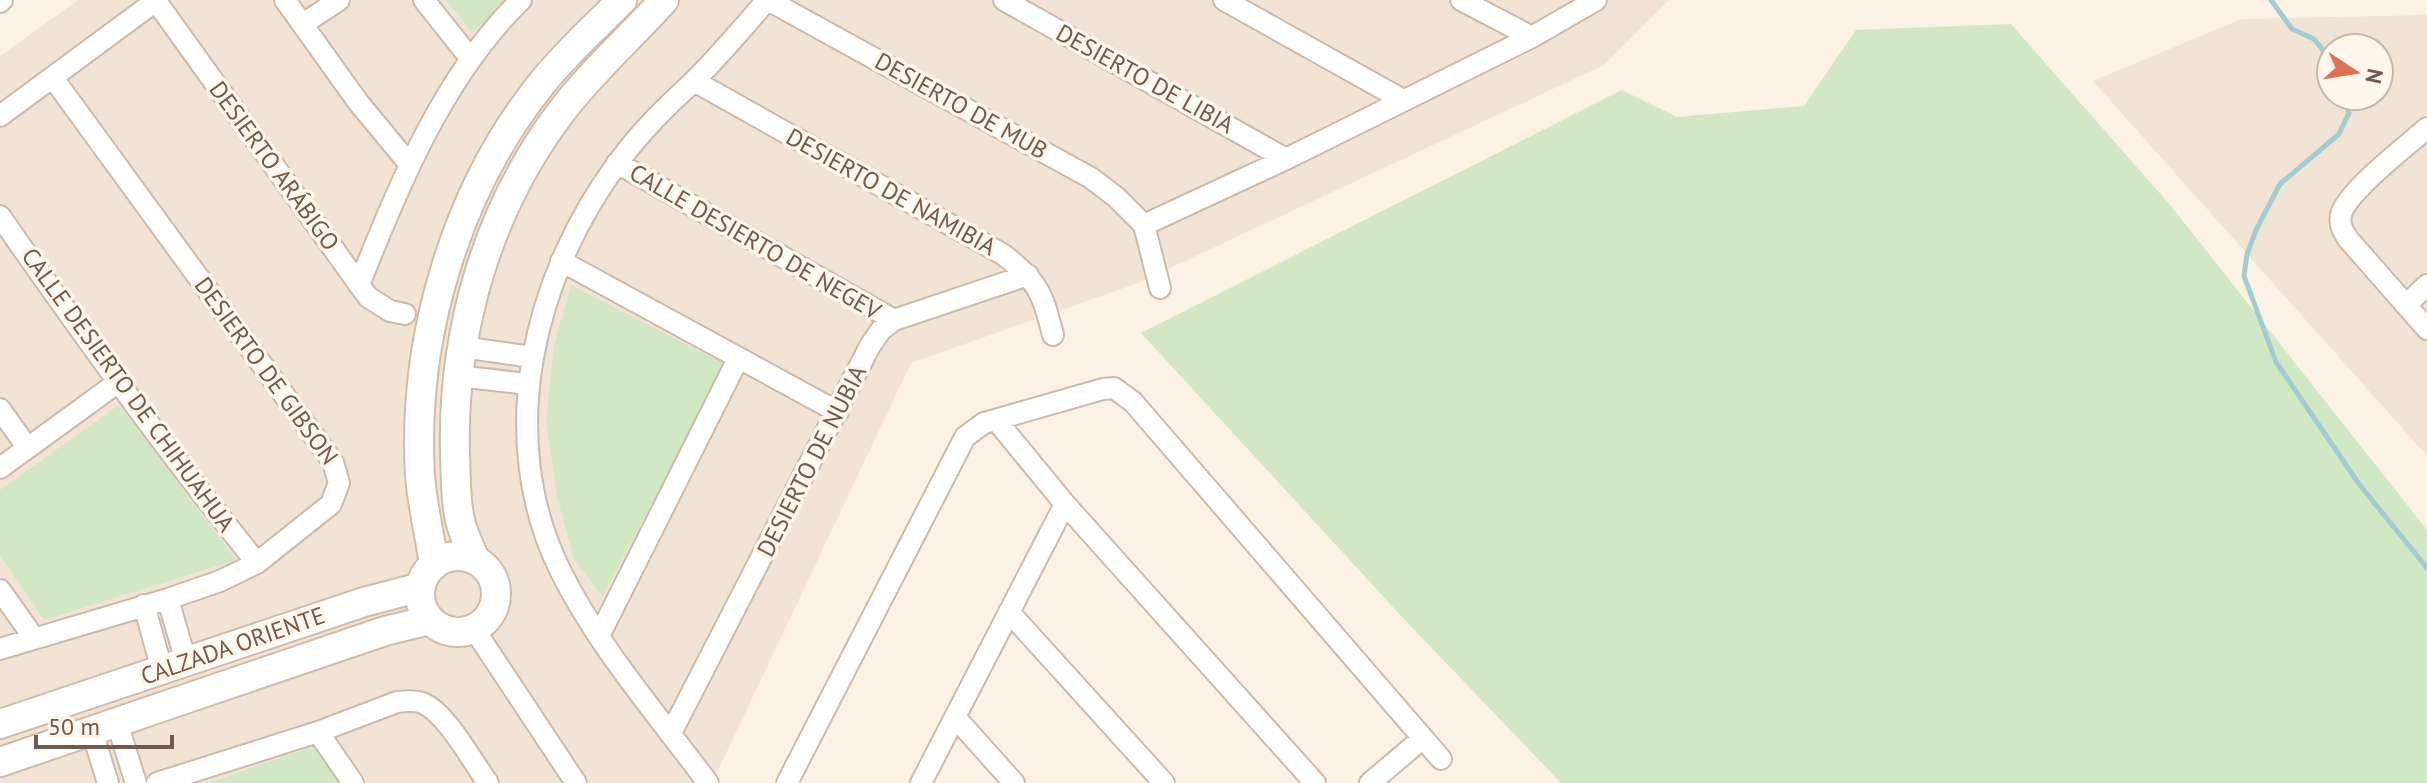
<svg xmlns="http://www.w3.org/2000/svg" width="2427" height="783" font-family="'PT Sans',sans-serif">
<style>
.residential{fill:#f2e4d4;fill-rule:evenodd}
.green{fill:#d2e7c4}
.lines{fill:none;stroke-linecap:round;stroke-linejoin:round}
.stream{stroke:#a2ccd4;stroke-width:5}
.street-casing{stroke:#ccbaac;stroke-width:24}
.secondary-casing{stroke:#d0bcad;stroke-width:32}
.street{stroke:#fff;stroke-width:20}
.secondary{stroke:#fff;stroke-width:28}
.labels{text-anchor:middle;stroke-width:7;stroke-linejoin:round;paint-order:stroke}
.street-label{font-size:24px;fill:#725a4c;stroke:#fef6eb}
</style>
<rect width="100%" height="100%" fill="#fbf2e5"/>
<path class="residential" d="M78,0H1669L1604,65L1138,283L911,363L712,783H0V56Z
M2427,15V456L2093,81L2241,19ZM2331,48H2379V96H2331Z"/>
<path class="green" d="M445,0H506L473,33Z
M2011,24L2171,206L2427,530V783H1561L1403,618L1141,333L1622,90L1677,117L1804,106L1856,30Z
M571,285L724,364L603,596L574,560L557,496L546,420L554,346Z
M119,405L236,560L44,620L0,555V490Z
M318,745L343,783H209Z"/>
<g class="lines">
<path class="stream" d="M2271,0L2292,29L2314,39L2331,60
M2344,96L2349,113L2339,134L2280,184L2257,228L2247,254L2244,276L2276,362L2359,484L2427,568"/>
<g class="street-casing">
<path id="street" d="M285,0L358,102L410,165
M424,0L470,58
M768,0L1091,178L1116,197L1144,225L1160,288
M1004,0L1286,159
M1224,0L1403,100
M1461,0L1532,37
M156,1L368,297L390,311L405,314
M0,2L2,0
M303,24L339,0
M694,81L1004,255C1039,283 1042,292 1053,335
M0,116L157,0
M2427,128C2407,146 2346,192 2341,215C2339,225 2343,231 2348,239L2427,329
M617,163L894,320
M0,216C82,334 166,451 257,563
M1144,225L1286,159L1532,37L1596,0
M561,261L838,412
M359,285C398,186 444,75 521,0
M2406,305L2427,285
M462,347L532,357
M458,376L528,384
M0,409L27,447
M996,420L1065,504L1315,783
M0,468L117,383
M0,590L34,638
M168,599L186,662
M144,605L162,670
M1009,612L1164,783
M474,629L576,783
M599,636L738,359
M0,649L168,599L220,581L257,563L331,504L339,483L333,462L53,78
M955,717L1014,783
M117,723L136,783
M92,731L108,783
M318,732L353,783
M671,733L870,346L881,330L894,320L1028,275
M157,783L318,732L397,702C405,701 415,700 423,703C447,714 472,761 488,783
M708,783C657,714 598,647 560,570C494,436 534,274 620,160C642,130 667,106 694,81C720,55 743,28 767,0
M787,783L965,437L984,423L1103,389L1114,388L1133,402L1441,759
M921,783L1065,504
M1370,783L1423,738"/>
</g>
<g class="secondary-casing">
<path id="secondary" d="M420 594a38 38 0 1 1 76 0a38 38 0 1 1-76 0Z
M475,560C470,547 463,534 460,520C455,499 456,475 455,453C452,332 487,210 561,112C592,71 630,38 664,0
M434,565C430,535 422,505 420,475C412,338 456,190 542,83C566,53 595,27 622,0
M0,724L364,602L421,587
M0,762L385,631L430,620"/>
</g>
<use href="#street" class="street"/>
<use href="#secondary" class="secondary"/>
</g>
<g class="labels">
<g class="street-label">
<text transform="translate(1145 79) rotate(29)" y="8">DESIERTO DE LIBIA</text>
<text transform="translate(961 106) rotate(29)" y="8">DESIERTO DE MUB</text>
<text transform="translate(274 166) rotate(54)" y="8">DESIERTO ARÁBIGO</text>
<text transform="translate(891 192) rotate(29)" y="8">DESIERTO DE NAMIBIA</text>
<text transform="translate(755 242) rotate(30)" y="8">CALLE DESIERTO DE NEGEV</text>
<text transform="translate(266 371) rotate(54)" y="8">DESIERTO DE GIBSON</text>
<text transform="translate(128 390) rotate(54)" y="8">CALLE DESIERTO DE CHIHUAHUA</text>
<text transform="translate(812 461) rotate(-63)" y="8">DESIERTO DE NUBIA</text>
<text transform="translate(233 646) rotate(-19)" y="8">CALZADA ORIENTE</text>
</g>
</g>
<g transform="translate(2355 72) rotate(102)"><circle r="38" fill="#fef6eb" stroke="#c6b8ab" stroke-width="2"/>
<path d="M0-6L14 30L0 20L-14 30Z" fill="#dd7152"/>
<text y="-12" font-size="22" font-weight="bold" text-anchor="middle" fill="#725a4c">N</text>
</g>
<path d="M36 735v12h136v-12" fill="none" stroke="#725a4c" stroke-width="4"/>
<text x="48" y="735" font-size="24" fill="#725a4c" stroke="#fef6eb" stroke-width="6" paint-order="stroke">50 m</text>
</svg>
